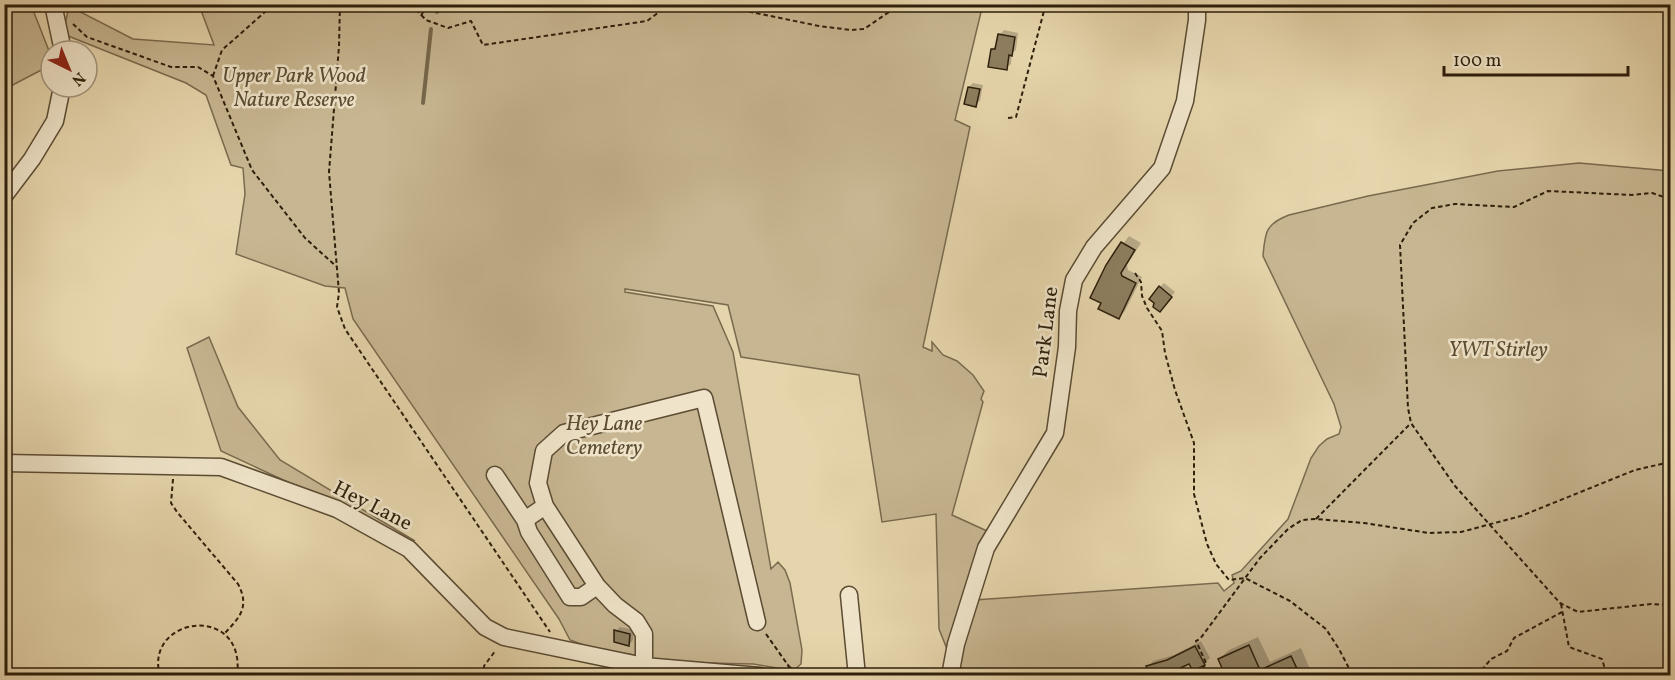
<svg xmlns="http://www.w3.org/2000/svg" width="1675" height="680" font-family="Vollkorn,serif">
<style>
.green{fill:#c7b691;stroke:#7a6a4e;stroke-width:1.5}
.shadow{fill:#0003}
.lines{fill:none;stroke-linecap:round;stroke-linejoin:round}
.stream{stroke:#76674b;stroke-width:4}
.building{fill:#8d7e5f;stroke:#2d1f0b;stroke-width:1.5}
.minor-casing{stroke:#5b4c33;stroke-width:19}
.path{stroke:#2d1f0b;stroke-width:2;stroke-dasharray:4.5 3;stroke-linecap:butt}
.minor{stroke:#efe4c9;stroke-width:16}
.labels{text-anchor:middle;stroke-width:5;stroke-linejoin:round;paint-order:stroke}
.park-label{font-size:21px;font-style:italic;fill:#5b4c33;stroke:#efe4c9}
.street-label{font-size:21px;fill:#2d1f0b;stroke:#efe4c9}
</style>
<rect width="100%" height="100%" fill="#e6d5ac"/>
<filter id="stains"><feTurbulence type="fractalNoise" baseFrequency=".00333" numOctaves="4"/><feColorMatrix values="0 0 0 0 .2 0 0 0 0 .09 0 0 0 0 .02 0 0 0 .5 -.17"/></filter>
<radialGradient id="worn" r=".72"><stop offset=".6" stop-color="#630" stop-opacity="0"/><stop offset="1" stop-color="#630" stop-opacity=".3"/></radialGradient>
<path class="green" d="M5,4L31,5L51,56V65L5,89Z
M199,5H993L981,12L955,120L970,127L923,347L932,351V342L943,355L957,361L973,375L984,391L981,399L983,402L952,515L987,531L947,649L939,629L936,514L882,522L859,375L741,357L728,305L625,289V292L713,306L733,352L771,569L778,562L785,570L790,583L802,650L801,664L794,670L788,665L789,670L753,664L661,662L629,654L598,650L570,640L559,619L353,319L345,288L325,286L236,254L245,194L243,168L231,165L206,95L186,83L63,34L69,6L133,39L214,45Z
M1579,163L1670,171V675L954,676L974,600L1218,583L1224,591L1234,583L1232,575L1241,571L1288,519L1311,458L1319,446L1327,439L1339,434L1341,427L1334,404L1263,256C1265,233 1265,224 1289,215L1368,196L1498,171Z
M209,337L238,407L280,460L415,541L221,451L187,348Z"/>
<path class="shadow" d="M1004,30L1018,33L1016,50L1012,53L1011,64L1006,68L992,49L997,45L999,35Z
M973,83L983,85L980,101L975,105L969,87Z
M1129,236L1141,243L1127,265L1128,270L1142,277L1125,311L1119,317L1103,303L1107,266Z
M1164,283L1175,292L1164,306L1156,302L1160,287Z
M620,627L634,630L633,640L629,645L616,631Z
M1258,637L1270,662L1301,648L1313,676H1227L1219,659L1229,650Z
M1201,641L1210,658L1204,663L1190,662L1171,671L1173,676H1150L1148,667L1153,661L1174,655Z"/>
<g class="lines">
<path class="stream" d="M437,12L442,4
M423,103L431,29"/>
</g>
<path class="building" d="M998,34L1015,37L1012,56L1009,55L1007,70L988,67L991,49H995Z
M968,87L980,89L976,107L964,104Z
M1121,242L1135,250L1121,273L1122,276L1136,283L1119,319L1098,309L1101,303L1090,298L1106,265Z
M1159,286L1172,297L1160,312L1153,307L1154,303L1149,299Z
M614,630L630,634L629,646L614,642Z
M1249,645L1260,670L1291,656L1300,675H1225L1218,659Z
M1195,646L1205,665L1193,671L1189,664L1165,675H1149L1146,666L1167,660Z"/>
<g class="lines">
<g class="minor-casing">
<path id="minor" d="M53,4L63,51
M4,196L32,159L55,121L62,87
M4,463L221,467L337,509L409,549L485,627L504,637L644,666L760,676
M495,475L525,520
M545,506L538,483L544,451L564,433L704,398L757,622
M597,586L581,597H570L529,532L525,520L545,506L597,586L615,605L636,621L644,634V666
M849,595L857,676
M950,676L956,644L986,548L1055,433L1067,347L1068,311L1074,280L1094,247L1162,168L1185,101L1197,20V4"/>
</g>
<path class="path" d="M340,4L339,46L329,172L339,293L337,307L345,329L550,632
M411,4L426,20L448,28L471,21L483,45L647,21L670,4
M712,4L819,26L851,30L864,29L892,10L909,4
M421,16L427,4
M73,24L87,37L171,67H198L213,76L252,170L305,238L337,267
M213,76L222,50L274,4
M1008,118L1016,117L1045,7L1043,4
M1670,199L1652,193L1632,195L1548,191L1514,207L1455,204L1432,208L1413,223L1400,245L1408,408L1411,423L1455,486L1560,603L1578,612L1651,604L1670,605
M1135,273L1141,282L1142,296L1147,308L1162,331L1165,353L1175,390L1194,443V494L1207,544L1216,564L1229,580L1245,578L1290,601L1326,629L1339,649L1353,676
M173,479L171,503L177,512L238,584C250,607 240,617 224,634
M1316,519L1411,423
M1561,604L1569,647L1602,659L1607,676
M766,634L790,668V676
M160,676C143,616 247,602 237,676
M484,676V666L496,650
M1199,676L1206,663L1196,641L1200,639L1260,558L1288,529L1302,520L1316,519L1364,523L1429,533L1461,532L1521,516L1635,470L1670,462
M1477,676L1491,659L1507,651L1514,638L1562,612"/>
<use href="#minor" class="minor"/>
</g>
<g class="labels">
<g class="park-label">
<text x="294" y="82">Upper Park Wood<tspan x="294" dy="24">Nature Reserve</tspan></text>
<text x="1498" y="356">YWT Stirley</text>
<text x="604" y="430">Hey Lane<tspan x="604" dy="24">Cemetery</tspan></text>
</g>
<g class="street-label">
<text transform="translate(1045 332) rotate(-83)" y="7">Park Lane</text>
<text transform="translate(373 505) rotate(27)" y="7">Hey Lane</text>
</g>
</g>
<rect width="1675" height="680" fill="none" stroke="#e6d5ac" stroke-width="24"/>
<rect x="6" y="6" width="1663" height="668" fill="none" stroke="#2d1f0b" stroke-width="3"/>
<rect x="12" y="12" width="1651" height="656" fill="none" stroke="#2d1f0b" stroke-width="1.5"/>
<g transform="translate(69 69) rotate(137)"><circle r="28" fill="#efe4c9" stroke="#a1957d" stroke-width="1.5"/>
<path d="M0-4.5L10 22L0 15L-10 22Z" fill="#8f2418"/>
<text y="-9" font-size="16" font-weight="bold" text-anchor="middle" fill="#2d1f0b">N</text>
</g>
<path d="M1444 66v9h184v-9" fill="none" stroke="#2d1f0b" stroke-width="3"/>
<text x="1453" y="66" font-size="18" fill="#2d1f0b" stroke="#efe4c9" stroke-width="4.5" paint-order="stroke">100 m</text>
<rect width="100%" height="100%" filter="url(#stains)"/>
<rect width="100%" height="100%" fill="url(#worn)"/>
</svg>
